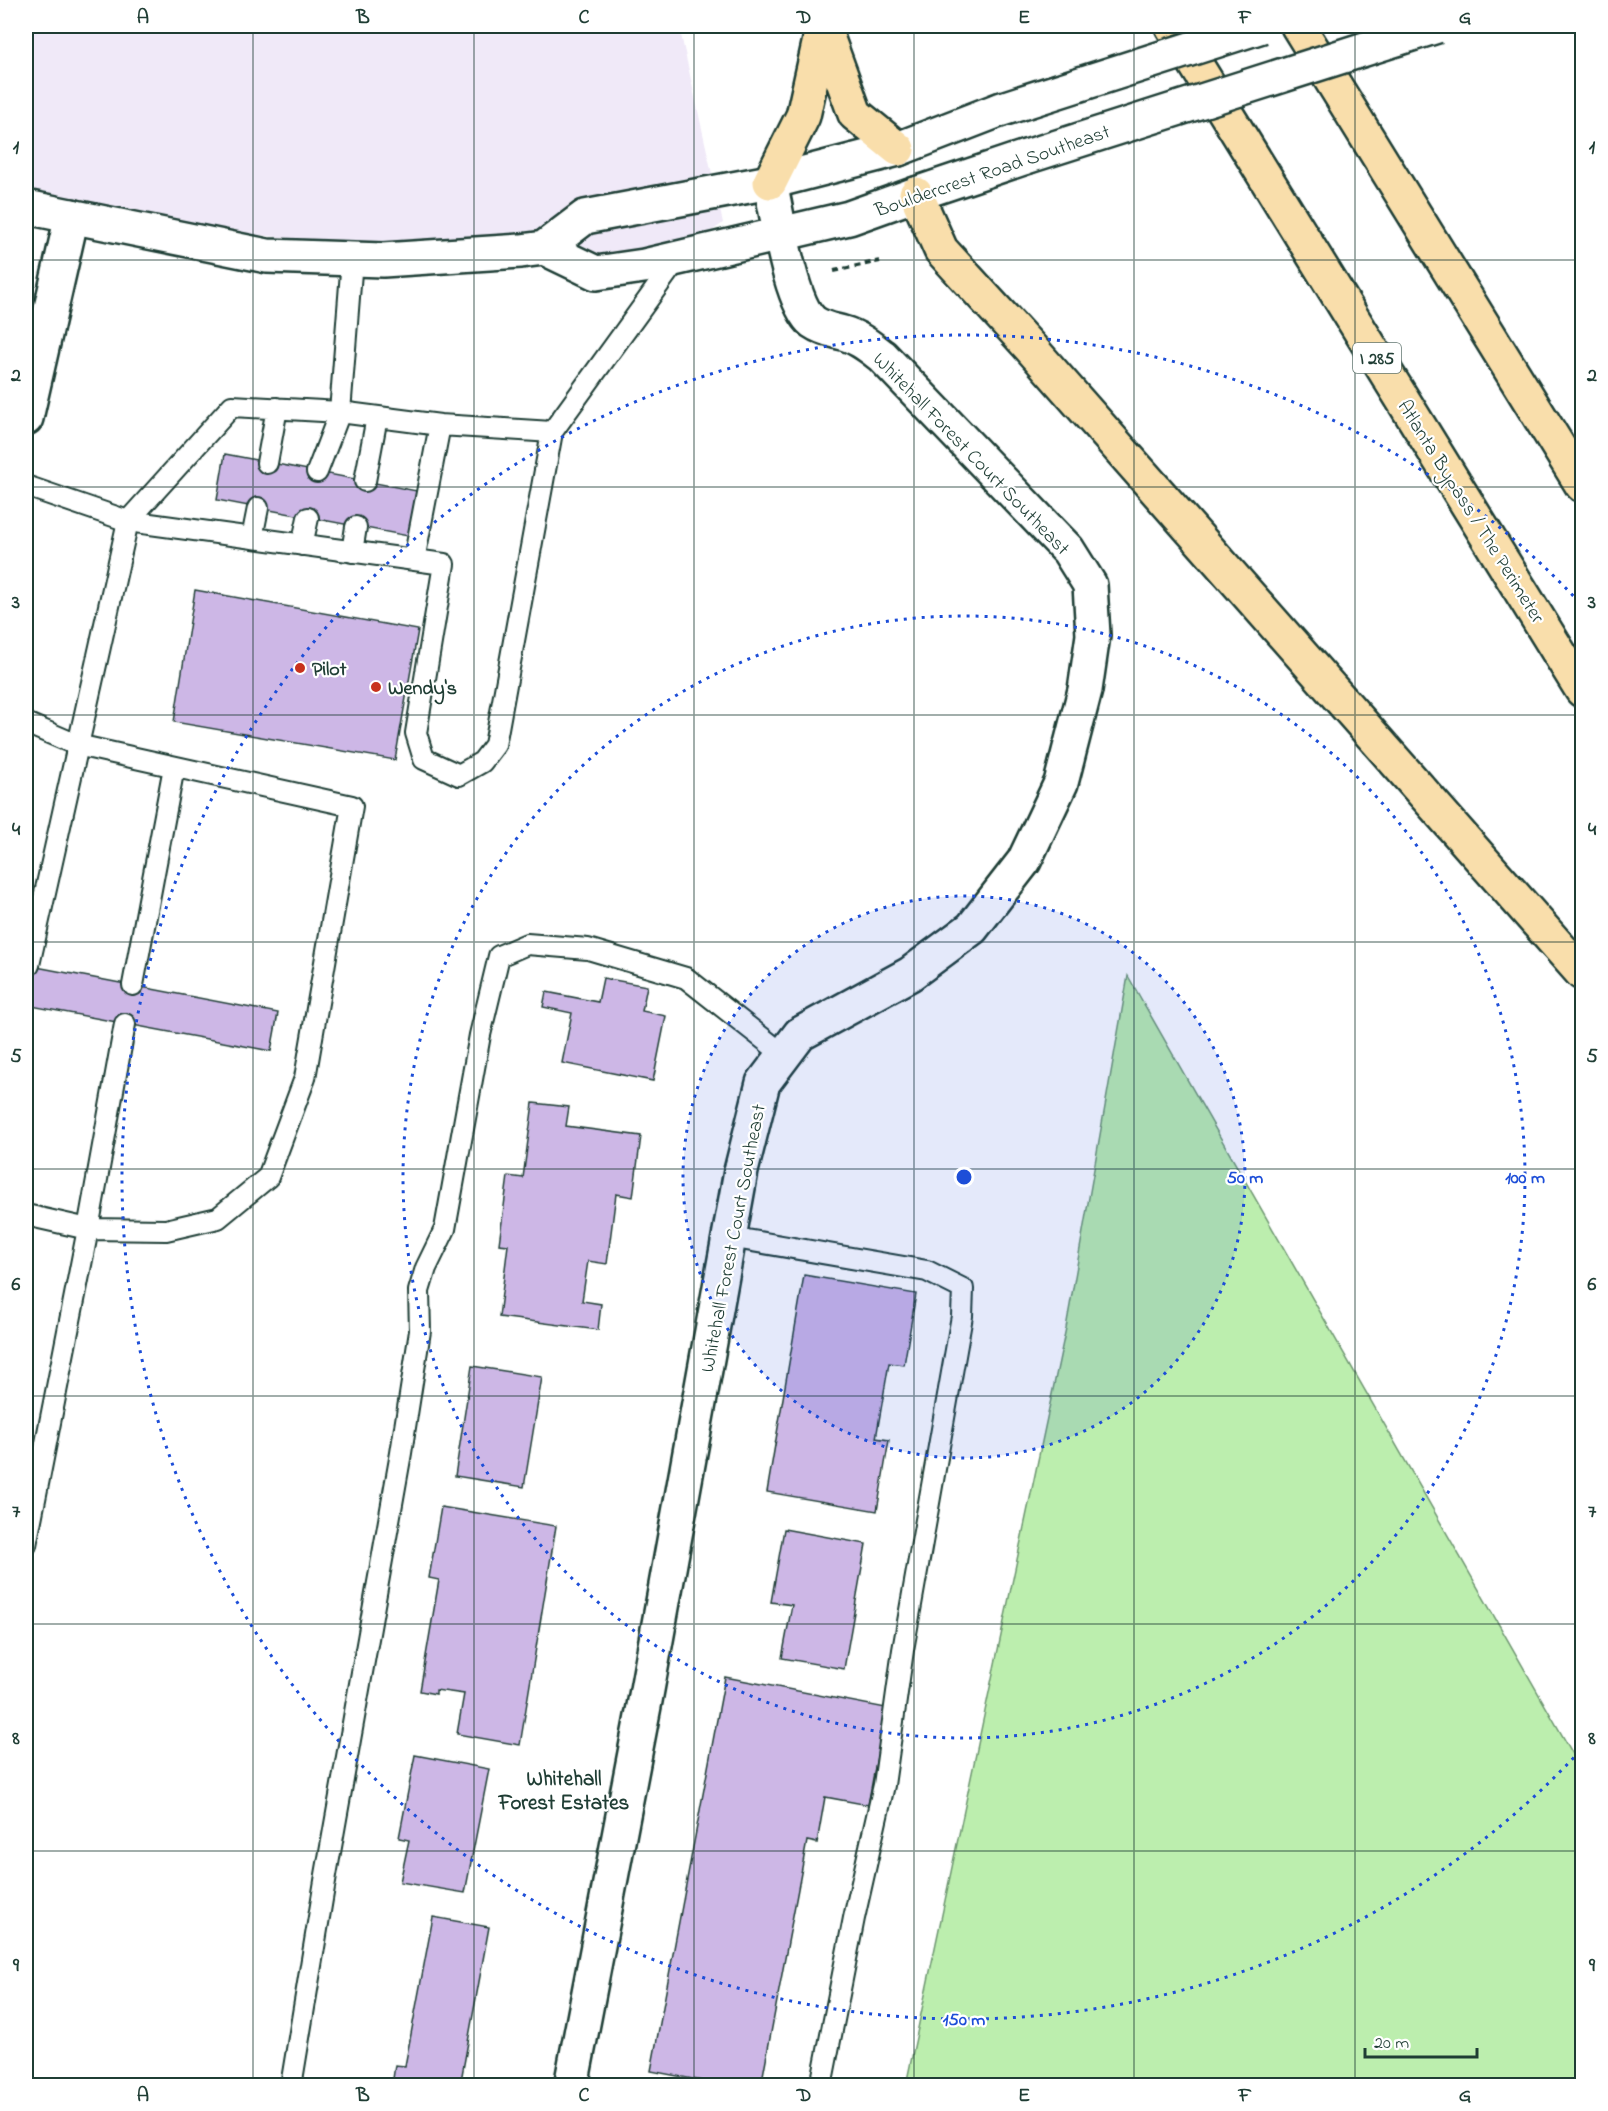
<svg xmlns="http://www.w3.org/2000/svg" width="1608" height="2111" font-family="'Indie Flower',sans-serif">
<style>
.built{fill:#f0e9f8}
.green{fill:#bceeae;stroke:#6e9671;stroke-width:1.5}
.building{fill:#cdb7e6;stroke:#1f3d34;stroke-width:1.5}
.lines{fill:none;stroke-linecap:round;stroke-linejoin:round}
.service-casing{stroke:#1f3d34;stroke-width:24}
.minor-casing{stroke:#1f3d34;stroke-width:38}
.tertiary-casing{stroke:#1f3d34;stroke-width:38}
.motorway-casing{stroke:#1f3d34;stroke-width:38}
.path{stroke:#1f3d34;stroke-width:4;stroke-dasharray:6 4.5;stroke-linecap:butt}
.service{stroke:#fff;stroke-width:20}
.minor{stroke:#fff;stroke-width:33}
.tertiary{stroke:#fff;stroke-width:33}
.motorway{stroke:#f9deab;stroke-width:33}
.tertiary-bridge-casing{stroke:#1f3d34;stroke-width:38;stroke-linecap:butt}
.tertiary-bridge{stroke:#fff;stroke-width:33}
.grid{fill:none;stroke:#1f3d34;stroke-width:1.5;stroke-opacity:0.55}
.ring{fill:none;stroke:#1d4ed8;stroke-width:3;stroke-dasharray:3 6}
.poi-dot{fill:#c8321e;stroke:#fff;stroke-width:2}
.labels{text-anchor:middle;stroke-width:4.5;stroke-linejoin:round;paint-order:stroke}
.shield{fill:#fff;stroke:#627771;stroke-width:1.5}
.shield-label{font-size:18px;font-weight:bold;fill:#1f3d34}
.street-label{font-size:20px;fill:#1f3d34;stroke:#fff}
.poi-label{font-size:20px;font-weight:bold;fill:#1f3d34;stroke:#fff;text-anchor:start}
.neighbourhood-label{font-size:21px;font-weight:bold;fill:#1f3d34;stroke:#fff}
.centre{fill:#1d4ed8;stroke:#fff;stroke-width:3}
.ring-label{font-size:18px;text-anchor:middle;font-weight:bold;fill:#1d4ed8;stroke:#fff;stroke-width:4.5;stroke-linejoin:round;paint-order:stroke}
.neatline{fill:none;stroke:#1f3d34;stroke-width:2}
.grid-label{font-size:20px;text-anchor:middle;font-weight:bold;fill:#1f3d34}
</style>
<rect width="100%" height="100%" fill="#fff"/>
<filter id="ink" filterUnits="userSpaceOnUse"><feTurbulence type="fractalNoise" baseFrequency=".0167" numOctaves="2"/><feDisplacementMap in="SourceGraphic" scale="12" xChannelSelector="R" yChannelSelector="G"/><feConvolveMatrix kernelMatrix="1 2 1 2 8 2 1 2 1" color-interpolation-filters="sRGB"/></filter>
<g filter="url(#ink)">
<path class="built" d="M26,26H679L723,223L651,275L72,216L26,206Z"/>
<path class="green" d="M1128,976L1582,1770V2085H906L1066,1328Z"/>
<path class="building" d="M225,454L417,491L408,536L217,500Z
M195,590L418,630L395,760L174,722Z
M26,965L278,1013L271,1051L26,1005Z
M603,978L647,986L642,1011L666,1016L653,1081L562,1063L572,1013L543,1007L546,992L598,1002Z
M533,1103L569,1107L566,1126L641,1136L633,1197L616,1194L607,1264L588,1261L582,1301L601,1304L598,1330L499,1317L508,1245L499,1244L508,1176L523,1178Z
M804,1275L916,1294L904,1365L889,1363L876,1438L889,1440L877,1511L767,1492Z
M472,1366L542,1377L524,1487L455,1476Z
M441,1507L556,1526L520,1745L457,1734L464,1694L436,1690V1694L420,1691L439,1580L429,1578Z
M784,1529L866,1544L844,1669L782,1658L792,1605L771,1602Z
M725,1677L886,1708L868,1805L825,1797L817,1843L807,1841L761,2086H729L651,2071Z
M415,1755L489,1769L465,1893L400,1882L409,1840L399,1838Z
M433,1917L489,1927L460,2086H392L395,2065L405,2066Z"/>
<g class="lines">
<g class="service-casing">
<path id="service" d="M552,432L678,258
M267,463L277,408
M317,472L340,412L352,259
M365,481L377,417
M26,486L128,521L444,564L416,733L424,759L459,775L482,762L495,745L552,432L440,425L340,412L232,406L128,521L29,965
M252,538L258,508
M302,545L308,518
M352,552L356,527
M414,560L440,425
M26,723L77,745L352,806L305,1078L268,1177L218,1218L166,1230L88,1229L26,1215
M133,985L174,767
M729,1237L927,1271L963,1289L962,1316L903,1650L884,1785L854,1918L821,2086
M26,1545L88,1229L125,1024
M291,2086L326,1875L401,1453L420,1331L419,1291L426,1268L445,1229L480,1035L499,956L527,944L588,949L686,978L784,1055"/>
</g>
<g class="minor-casing">
<path id="minor" d="M26,418L72,216
M571,2086L645,1701L741,1171L763,1083L800,1034L910,974L972,928L1024,861L1061,783L1085,690L1093,635L1090,585L1068,550L882,356C870,347 858,337 843,333C832,330 823,329 813,322C790,304 777,212 770,182"/>
</g>
<g class="tertiary-casing">
<path id="tertiary" d="M26,207L267,256L383,260L521,251L544,248L585,217L770,182L898,149L999,110
M544,248L596,273L644,266L849,218L916,194L1026,157"/>
</g>
<g class="motorway-casing">
<path id="motorway" d="M823,26L855,114L898,149
M1172,26L1582,690
M1298,26L1582,485
M770,182L803,116L823,26
M916,194L941,250L1029,346L1582,973"/>
</g>
<path class="path" d="M834,271L880,261"/>
<use href="#service" class="service"/>
<use href="#minor" class="minor"/>
<use href="#tertiary" class="tertiary"/>
<use href="#motorway" class="motorway"/>
<g class="tertiary-bridge-casing">
<path id="tertiary-bridge" d="M999,110L1262,26
M1026,157L1437,26"/>
</g>
<use href="#tertiary-bridge" class="tertiary-bridge"/>
</g>
</g>
<path class="grid" d="M253,26V2086M474,26V2086M694,26V2086M914,26V2086M1134,26V2086M1355,26V2086M26,260H1582M26,487H1582M26,715H1582M26,942H1582M26,1169H1582M26,1396H1582M26,1624H1582M26,1851H1582"/>
<circle cx="964" cy="1177" r="281" fill="#1d4ed8" fill-opacity=".12"/>
<g class="ring">
<circle cx="964" cy="1177" r="281"/>
<circle cx="964" cy="1177" r="561"/>
<path d="M1580 1751A842 842 0 1 1 1580 603"/>
</g>
<g class="poi-dot">
<circle cx="300" cy="668" r="6"/>
<circle cx="376" cy="687" r="6"/>
</g>
<g class="labels">
<rect class="shield" x="1353" y="343" width="48" height="30" rx="4.5"/>
<g class="shield-label">
<text x="1377" y="364">I 285</text>
</g>
<g class="street-label">
<text transform="translate(992 170) rotate(-19)" y="7">Bouldercrest Road Southeast</text>
<text transform="translate(972 453) rotate(46)" y="7">Whitehall Forest Court Southeast</text>
<text transform="translate(1472 511) rotate(58)" y="7">Atlanta Bypass / The Perimeter</text>
<text transform="translate(732 1238) rotate(-79)" y="7">Whitehall Forest Court Southeast</text>
</g>
<g class="poi-label">
<text x="312" y="675">Pilot</text>
<text x="388" y="694">Wendy's</text>
</g>
<g class="neighbourhood-label">
<text x="564" y="1785">Whitehall<tspan x="564" dy="24">Forest Estates</tspan></text>
</g>
</g>
<circle cx="964" cy="1177" r="9" class="centre"/>
<g class="ring-label">
<text x="1245" y="1183">50 m</text>
<text x="1525" y="1183">100 m</text>
<text x="964" y="2025">150 m</text>
</g>
<rect width="1608" height="2111" fill="none" stroke="#fff" stroke-width="66"/>
<path d="M1365 2048v9h112v-9" fill="none" stroke="#1f3d34" stroke-width="3"/>
<text x="1374" y="2048" font-size="18" fill="#1f3d34" stroke="#ffffff" stroke-width="4.5" paint-order="stroke">20 m</text>
<rect x="33" y="33" width="1542" height="2045" class="neatline"/>
<g class="grid-label">
<text x="143" y="23">A</text>
<text x="363" y="23">B</text>
<text x="584" y="23">C</text>
<text x="804" y="23">D</text>
<text x="1024" y="23">E</text>
<text x="1245" y="23">F</text>
<text x="1465" y="23">G</text>
<text x="16" y="153">1</text>
<text x="1592" y="153">1</text>
<text x="16" y="381">2</text>
<text x="1592" y="381">2</text>
<text x="16" y="608">3</text>
<text x="1592" y="608">3</text>
<text x="16" y="835">4</text>
<text x="1592" y="835">4</text>
<text x="16" y="1062">5</text>
<text x="1592" y="1062">5</text>
<text x="16" y="1290">6</text>
<text x="1592" y="1290">6</text>
<text x="16" y="1517">7</text>
<text x="1592" y="1517">7</text>
<text x="16" y="1744">8</text>
<text x="1592" y="1744">8</text>
<text x="16" y="1971">9</text>
<text x="1592" y="1971">9</text>
<text x="143" y="2101">A</text>
<text x="363" y="2101">B</text>
<text x="584" y="2101">C</text>
<text x="804" y="2101">D</text>
<text x="1024" y="2101">E</text>
<text x="1245" y="2101">F</text>
<text x="1465" y="2101">G</text>
</g>
</svg>
